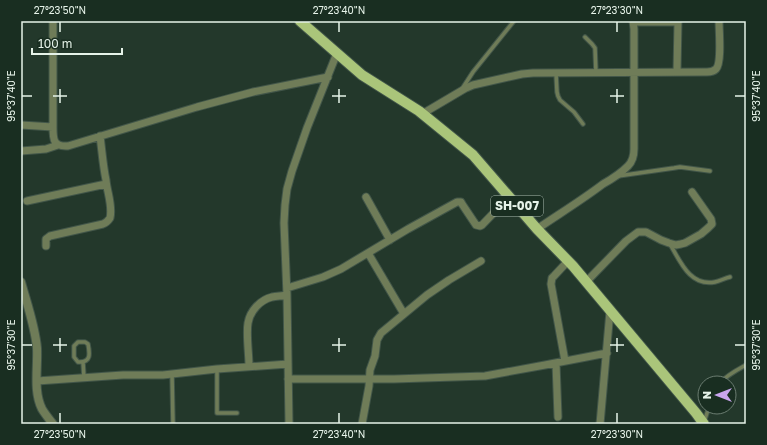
<svg xmlns="http://www.w3.org/2000/svg" width="767" height="445" font-family="'Golos Text',sans-serif">
<style>
.lines{fill:none;stroke-linecap:round;stroke-linejoin:round}
.service-casing{stroke:#425649;stroke-width:5.5}
.minor-casing{stroke:#425649;stroke-width:9}
.tertiary-casing{stroke:#425649;stroke-width:10}
.primary-casing{stroke:#425649;stroke-width:12}
.service{stroke:#6f7c58;stroke-width:3.5}
.minor{stroke:#6f7c58;stroke-width:7}
.tertiary{stroke:#6f7c58;stroke-width:8}
.primary{stroke:#aac57a;stroke-width:10}
.ticks{fill:none;stroke:#e6f3e9;stroke-width:1.5}
.labels{text-anchor:middle;stroke-width:4;stroke-linejoin:round;paint-order:stroke}
.shield{fill:#192e21;stroke:#a8b8ad;stroke-width:1}
.shield-label{font-size:12px;font-weight:bold;fill:#e6f3e9}
.neatline{fill:none;stroke:#e6f3e9;stroke-width:1.5}
.ticks-label{font-size:10px;text-anchor:middle;fill:#e6f3e9}
</style>
<rect width="100%" height="100%" fill="#23382b"/>
<g class="lines">
<g class="service-casing">
<path id="service" d="M585,37L592,44L595,48L596,73
M556,73L557,92L558,96L560,100L574,112L583,124
M462,89L473,72L514,21
M618,176L674,168L680,167L710,171
M670,244C680,261 690,287 715,282C720,281 725,278 730,277
M78,342H85L88,344C90,354 91,363 78,362L74,357V346Z
M83,362L84,378
M217,369V413H237
M172,374L173,424
M720,383C727,375 737,370 746,365
M704,422L709,407"/>
</g>
<g class="minor-casing">
<path id="minor" d="M633,22H678
M677,72L678,21
M422,114L466,88L473,85L522,74L533,73L707,72C710,72 714,71 716,69C722,63 719,30 719,21
M21,125L53,127C53,139 53,147 68,146L197,107L253,92L328,77
M53,127V21
M21,151L46,149L58,145
M366,197L390,240
M27,201L106,184
M537,229C559,214 582,200 603,184C612,179 621,173 628,166C633,161 634,155 634,149V29L633,21
M46,246V239L50,236L103,224C106,223 108,221 110,218C113,206 107,192 106,180C103,166 102,151 100,136
M368,253L404,314
M586,282L626,241L638,232H646L661,240L669,243L676,245L681,244L685,243L701,234L708,228L712,224L711,219L692,192
M287,288L323,277L341,269L408,229L457,202H461L462,204L476,225L480,226L482,225L509,197
M565,361L551,284L552,278L554,276L568,261
M556,363L558,417
M249,366C249,354 246,334 248,323C250,311 260,300 272,297C277,296 282,296 287,295
M288,379H394L485,376L545,365L607,353
M37,381L123,375H163L217,369L288,364
M289,424L287,295L284,223L285,205L287,189L292,171L307,128L337,53
M362,424L369,386L370,370L375,356L377,340L381,333L427,295L449,280L481,261
M600,424L610,311"/>
</g>
<g class="tertiary-casing">
<path id="tertiary" d="M21,282C27,304 35,326 37,348C38,368 33,391 42,409C45,414 49,419 53,424"/>
</g>
<g class="primary-casing">
<path id="primary" d="M300,21L362,75L419,111L473,155L537,229L573,266L696,413L704,424"/>
</g>
<use href="#service" class="service"/>
<use href="#minor" class="minor"/>
<use href="#tertiary" class="tertiary"/>
<use href="#primary" class="primary"/>
</g>
<path class="ticks" d="M60,22V32M339,22V32M617,22V32M60,89V103M339,89V103M617,89V103M22,96H32M53,96H67M332,96H346M610,96H624M735,96H745M60,338V352M339,338V352M617,338V352M22,345H32M53,345H67M332,345H346M610,345H624M735,345H745M60,413V423M339,413V423M617,413V423"/>
<g class="labels">
<rect class="shield" x="491" y="196" width="52" height="20" rx="3"/>
<g class="shield-label">
<text x="517" y="210">SH-007</text>
</g>
</g>
<rect width="767" height="445" fill="none" stroke="#192e21" stroke-width="44"/>
<g transform="translate(717 395) rotate(270)"><circle r="19" fill="#192e21" stroke="#6b7d71"/>
<path d="M0-3L7 15L0 10L-7 15Z" fill="#c9a5ee"/>
<text y="-6" font-size="11" font-weight="bold" text-anchor="middle" fill="#e6f3e9">N</text>
</g>
<path d="M32 48v6h90v-6" fill="none" stroke="#e6f3e9" stroke-width="2"/>
<text x="38" y="48" font-size="12" fill="#e6f3e9" stroke="#192e21" stroke-width="3" paint-order="stroke">100 m</text>
<rect x="22" y="22" width="723" height="401" class="neatline"/>
<g class="ticks-label">
<text x="60" y="14">27°23'50"N</text>
<text x="339" y="14">27°23'40"N</text>
<text x="617" y="14">27°23'30"N</text>
<text transform="translate(756 96) rotate(-90)" y="4">95°37'40"E</text>
<text transform="translate(11 96) rotate(-90)" y="4">95°37'40"E</text>
<text transform="translate(756 345) rotate(-90)" y="4">95°37'30"E</text>
<text transform="translate(11 345) rotate(-90)" y="4">95°37'30"E</text>
<text x="60" y="438">27°23'50"N</text>
<text x="339" y="438">27°23'40"N</text>
<text x="617" y="438">27°23'30"N</text>
</g>
</svg>
